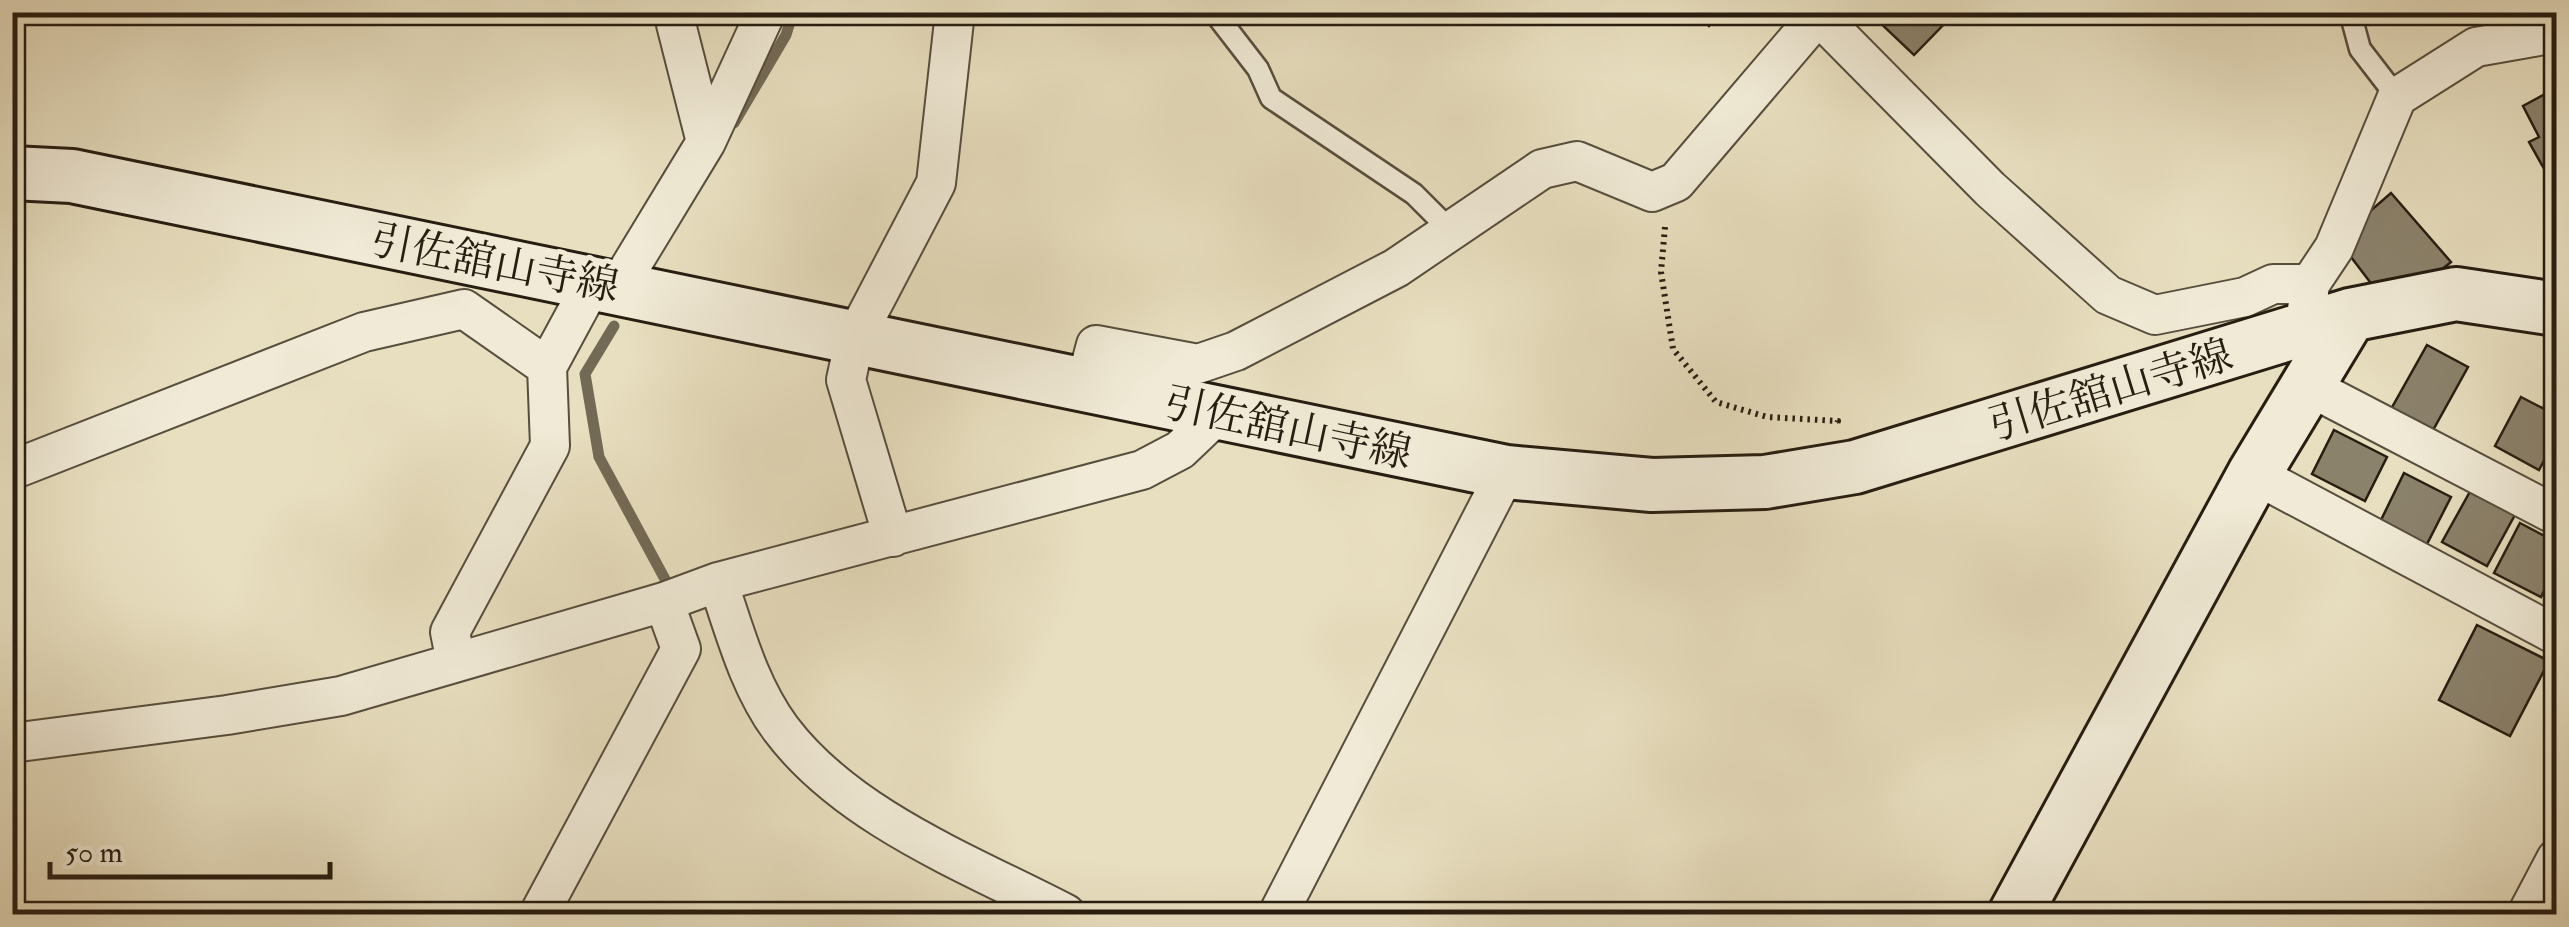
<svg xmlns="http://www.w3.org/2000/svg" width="2569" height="927" font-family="'IM FELL Double Pica','Noto Serif JP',serif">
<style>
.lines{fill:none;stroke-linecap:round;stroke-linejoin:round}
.stream{stroke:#736a56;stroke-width:11}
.building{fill:#8b826c;stroke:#271d11;stroke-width:2.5}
.lane-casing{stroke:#574e3d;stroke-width:25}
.street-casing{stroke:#574e3d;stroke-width:42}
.secondary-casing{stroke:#271d11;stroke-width:58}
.path{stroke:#271d11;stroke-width:6;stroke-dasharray:2.5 5;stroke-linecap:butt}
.lane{stroke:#f0ead6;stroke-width:20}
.street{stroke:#f0ead6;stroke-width:38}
.secondary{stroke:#f0ead6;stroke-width:52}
.labels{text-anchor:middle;stroke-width:10;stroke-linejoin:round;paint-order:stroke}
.street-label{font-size:42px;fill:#271d11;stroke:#f0ead6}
</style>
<rect width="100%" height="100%" fill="#e8dfc0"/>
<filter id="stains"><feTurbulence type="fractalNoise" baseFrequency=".002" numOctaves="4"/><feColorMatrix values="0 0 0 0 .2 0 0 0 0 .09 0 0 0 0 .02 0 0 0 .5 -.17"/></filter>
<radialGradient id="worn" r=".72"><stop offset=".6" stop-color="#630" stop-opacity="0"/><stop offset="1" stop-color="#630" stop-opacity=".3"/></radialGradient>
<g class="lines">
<path class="stream" d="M734,123L786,35L793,12
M614,326L585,374L599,457L673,594"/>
</g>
<path class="building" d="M1695,12H1722L1709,26Z
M1882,12H1940L1948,20L1914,55L1876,19Z
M2472,12H2517L2476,25Z
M2556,88V169L2547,174L2529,142L2539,137L2523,106Z
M2391,193L2451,262L2435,275L2373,286L2351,257L2368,213Z
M2427,345L2468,367L2427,441L2386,418Z
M2521,397L2556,415V438L2539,470L2495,446Z
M2334,430L2387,457L2365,501L2312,474Z
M2404,473L2451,497L2426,546L2380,522Z
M2472,488L2516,513L2487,566L2442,542Z
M2520,523L2556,542V567L2541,597L2494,573Z
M2477,625L2549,661L2510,736L2439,700Z"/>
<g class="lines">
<g class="lane-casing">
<path id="lane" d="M1214,12L1258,69L1271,98L1414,194L1451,231
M2350,12L2360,49L2397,97"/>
</g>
<g class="street-casing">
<path id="street" d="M1815,12L1990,189L2108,295L2155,315L2245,297L2273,284H2310
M706,142L766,12
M618,287L706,142L676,24L679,12
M2307,310L2310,284L2334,248L2397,97L2476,47L2556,33
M1085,386L1096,345L1198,364L1236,351L1396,268L1542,169L1577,161L1652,192L1676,182L1821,12
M2308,386L2556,515
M12,470L364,332L464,309L547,367L593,282
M2254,474L2556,635
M893,537L846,380L855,338L936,183L955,12
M718,582C735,632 749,686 781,729C848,818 970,864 1066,914
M456,662L450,632L550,446L547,367
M12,743L227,715L341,696L664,602L718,582L1142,470L1180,450L1220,412
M539,914L681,649L664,602
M1278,914L1506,472
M2527,914L2556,859"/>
</g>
<g class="secondary-casing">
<path id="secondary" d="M12,173L72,176L1506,472L1652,485L1765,482L1855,467L2350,315L2456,294L2556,309
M2015,914L2254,474L2350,315"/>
</g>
<path class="path" d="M1665,227L1661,272L1673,349L1716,402L1767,417L1838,421L1836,426"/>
<use href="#lane" class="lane"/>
<use href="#street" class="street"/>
<use href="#secondary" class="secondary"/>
</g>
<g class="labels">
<g class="street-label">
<text transform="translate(495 262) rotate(11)" y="15">引佐舘山寺線</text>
<text transform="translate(2110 389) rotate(-17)" y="15">引佐舘山寺線</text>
<text transform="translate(1288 427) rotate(12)" y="15">引佐舘山寺線</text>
</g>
</g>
<rect width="2569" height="927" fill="none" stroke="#e8dfc0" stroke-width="50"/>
<rect x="15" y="15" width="2539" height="897" fill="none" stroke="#271d11" stroke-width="5"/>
<rect x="25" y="25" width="2519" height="877" fill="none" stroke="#271d11" stroke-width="2.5"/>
<path d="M50 862v15h280v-15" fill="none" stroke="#271d11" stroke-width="5"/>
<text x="65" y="862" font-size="30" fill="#271d11" stroke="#f0ead6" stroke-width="8" paint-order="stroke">50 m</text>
<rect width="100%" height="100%" filter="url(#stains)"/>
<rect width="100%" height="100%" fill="url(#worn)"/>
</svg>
